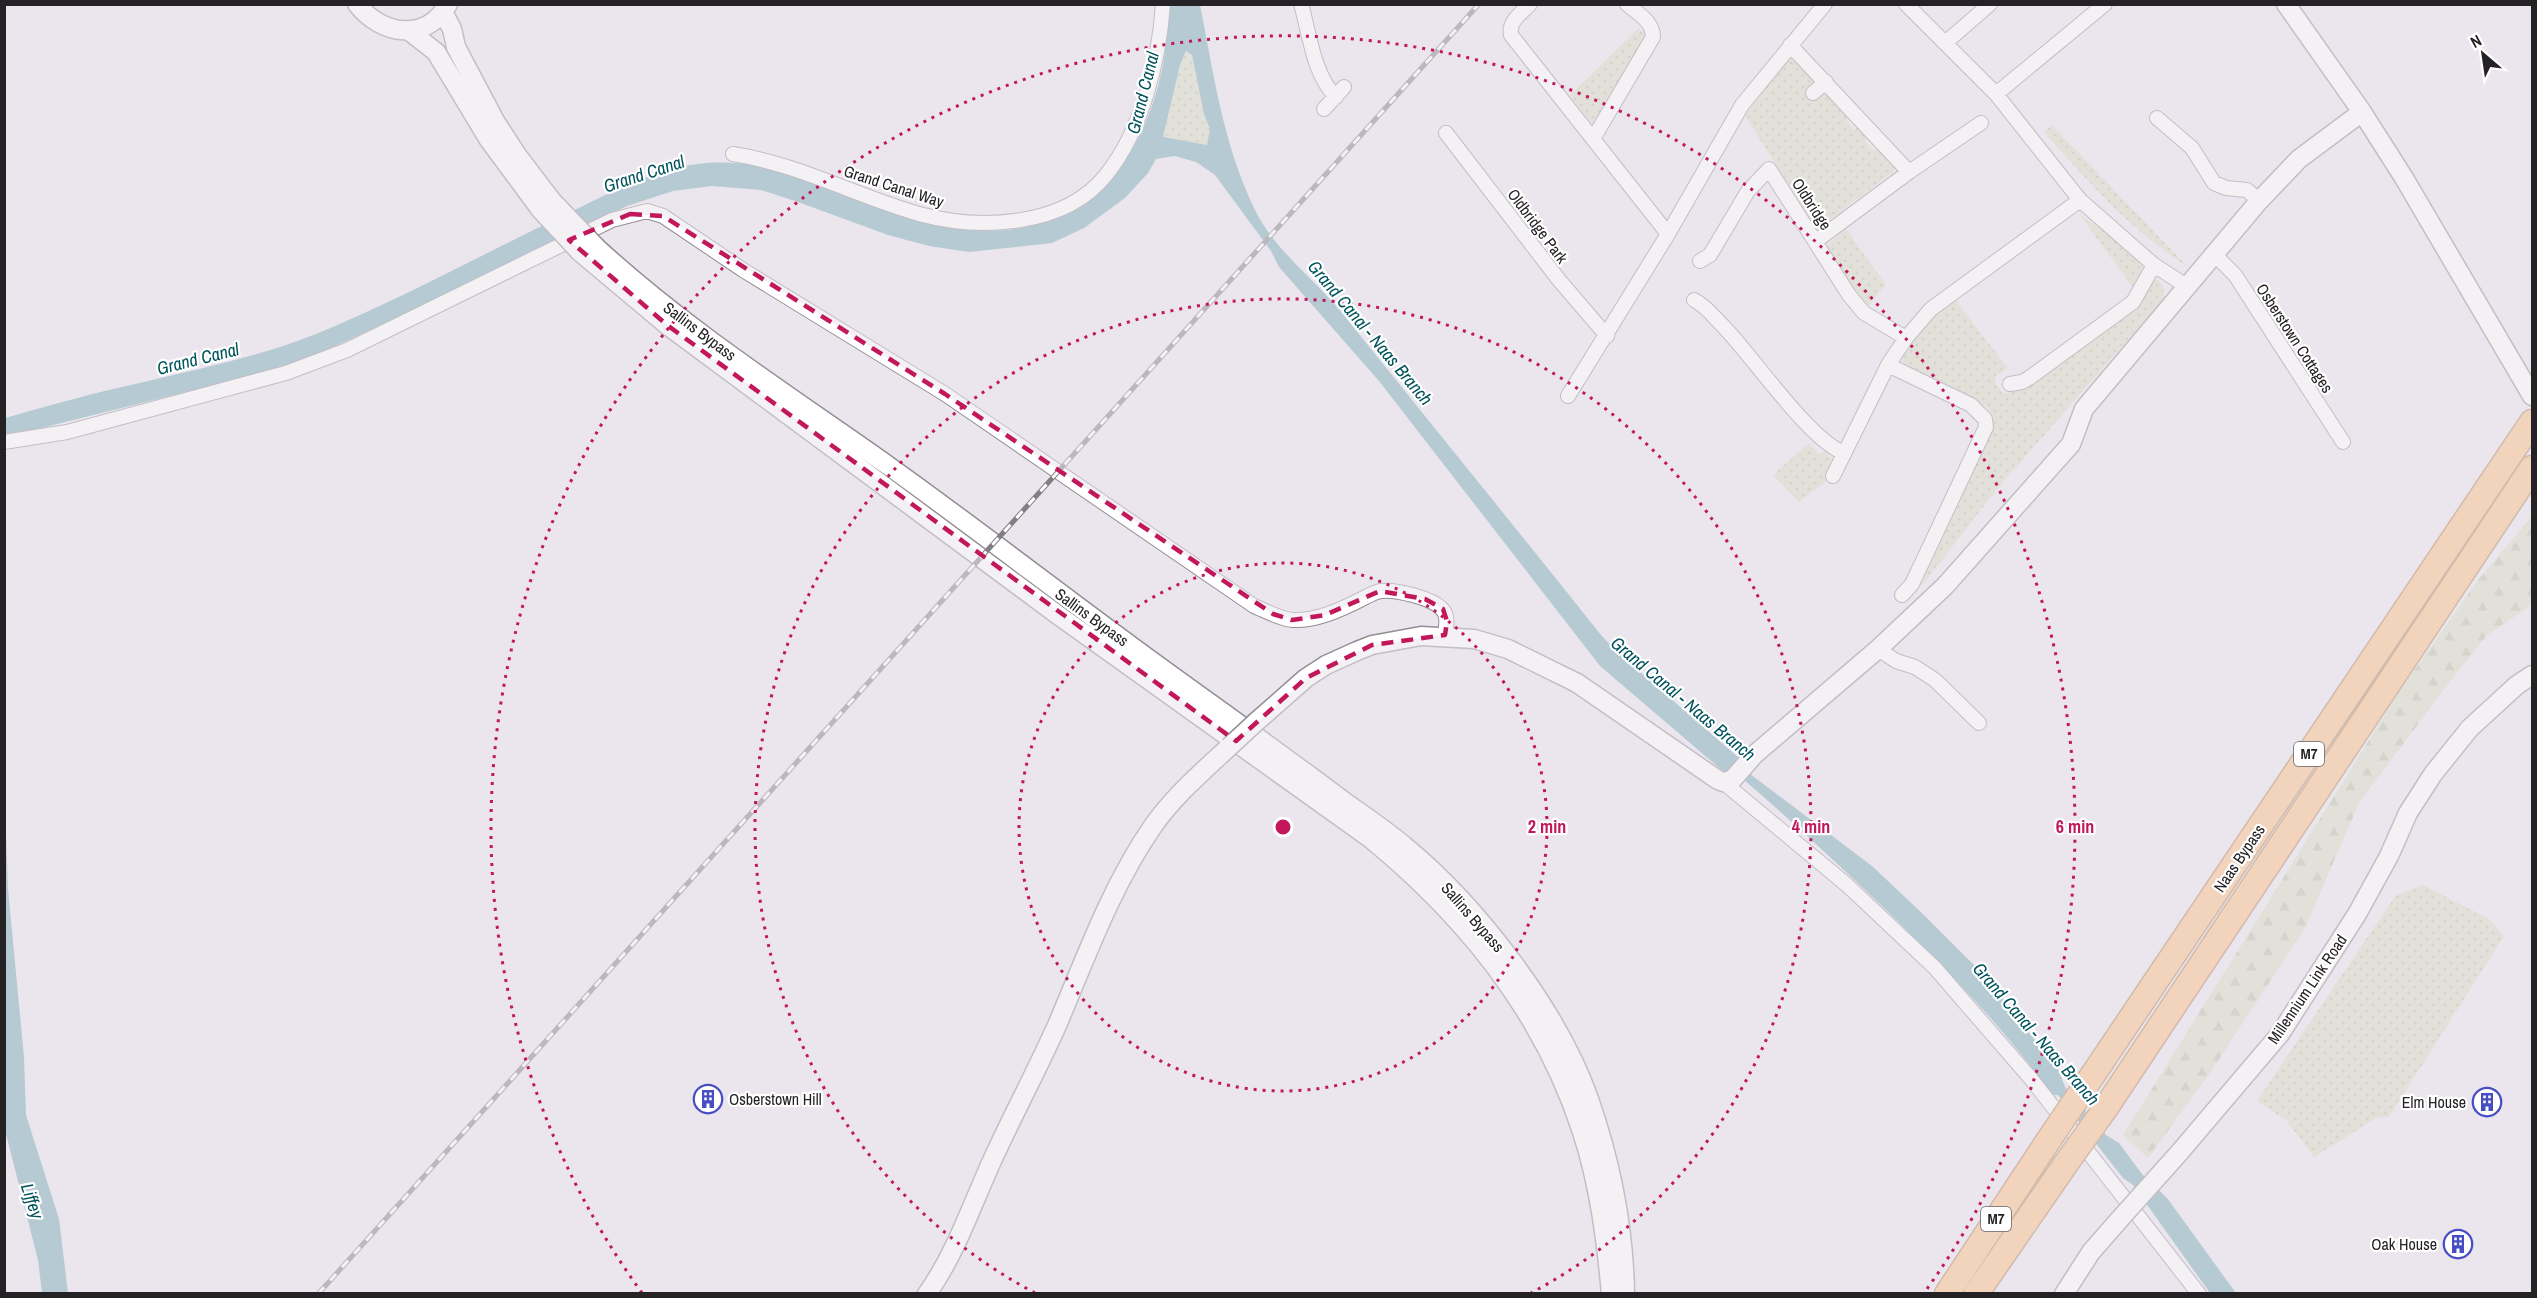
<svg xmlns="http://www.w3.org/2000/svg" width="2537" height="1298" font-family="'Archivo Narrow',sans-serif">
<style>
.green{fill:url(#green-dots)}
.forest{fill:url(#forest-firs)}
.water{fill:#74a9b2;fill-rule:evenodd}
.lines{fill:none;stroke-linecap:round;stroke-linejoin:round}
.street-casing{stroke:#938e95;stroke-width:16}
.secondary-casing{stroke:#938e95;stroke-width:21}
.highway-casing{stroke:#b08760;stroke-width:27}
.street{stroke:#fff;stroke-width:14}
.secondary{stroke:#fff;stroke-width:18}
.highway{stroke:#fbbd7f;stroke-width:24}
.rail-casing{stroke:#827e83;stroke-width:5}
.rail{stroke:#fff;stroke-width:3;stroke-dasharray:9;stroke-linecap:butt}
.secondary-bridge-casing{stroke:#938e95;stroke-width:21;stroke-linecap:butt}
.highway-bridge-casing{stroke:#b08760;stroke-width:27;stroke-linecap:butt}
.secondary-bridge{stroke:#fff;stroke-width:18}
.highway-bridge{stroke:#fbbd7f;stroke-width:24}
.marked{fill:none;stroke:#c2185b;stroke-width:4.5;stroke-dasharray:12 8;stroke-linejoin:round}
.ring{fill:none;stroke:#c2185b;stroke-width:3;stroke-dasharray:3 6}
.labels{text-anchor:middle;stroke-width:4.5;stroke-linejoin:round;paint-order:stroke}
.shield{fill:#fff;stroke:#666466;stroke-width:1.5}
.shield-label{font-size:15px;font-weight:bold;fill:#252225}
.street-label{font-size:16px;fill:#252225;stroke:#fff}
.poi-label{font-size:16px;fill:#252225;stroke:#fff;text-anchor:end}
.water-label{font-size:18px;font-style:italic;fill:#00535d;stroke:#fff}
.centre{fill:#c2185b;stroke:#fff;stroke-width:3}
.ring-label{font-size:18px;text-anchor:middle;font-weight:bold;fill:#c2185b;stroke:#fff;stroke-width:4.5;stroke-linejoin:round;paint-order:stroke}
</style>
<defs>
<pattern id="green-dots" width="8" height="8" patternUnits="userSpaceOnUse" patternTransform="scale(1.5)"><rect width="8" height="8" fill="#d6dbc0"/><path d="M2 2h.1M6 6h.1" fill="none" stroke="#b8bca5" stroke-width="1.8" stroke-linecap="round"/></pattern>
<pattern id="forest-firs" width="22" height="20" patternUnits="userSpaceOnUse" patternTransform="scale(1.5)"><rect width="22" height="20" fill="#d6dbc0"/><path d="M5 1l3.5 6h-7zM16 11l3.5 6h-7z" fill="#b8bca5"/></pattern>
</defs>
<rect width="100%" height="100%" fill="#ebe5ed"/>
<path class="green" d="M1639,28L1647,36L1594,124L1588,119L1570,95Z
M1186,51L1192,55L1204,114L1210,129L1207,145L1163,138L1180,65Z
M1788,57H1796L1851,115L1846,120L1854,130L1860,125L1870,136L1865,141L1874,151L1880,146L1896,163L1894,171L1823,225L1813,223L1745,116Z
M2052,125L2187,266C2131,231 2087,180 2044,132Z
M2079,214C2102,230 2127,244 2143,266L2135,290Z
M1846,229L1886,285L1868,306L1858,298L1828,249V245Z
M2154,278L2163,285L2164,298L1998,488L1920,588L1974,469L1992,426L1993,416L1986,406L1904,364L1902,360C1909,336 1932,311 1953,297L2008,368L1996,376L1995,383L2003,394L2017,391L2146,296L2148,285Z
M1809,443L1820,455L1825,450L1832,459L1825,474L1829,479L1799,502L1773,475Z
M2423,885L2489,919L2504,936L2389,1117L2376,1118L2314,1157L2286,1120L2257,1101L2396,895Z"/>
<path class="forest" d="M2532,516V605L2487,635L2451,680L2359,803L2305,928L2210,1073L2148,1158L2123,1135L2399,692L2478,580Z"/>
<path class="water" d="M1169,5H1200C1214,75 1223,144 1255,210C1275,251 1314,278 1342,313C1428,420 1515,527 1601,635L1618,653L1738,757L1736,762L1754,777L1872,866L1925,916L1983,974L2058,1069L2065,1087L2106,1135L2119,1143L2142,1174L2167,1198L2236,1293H2210L2133,1185L2123,1178L2058,1095H2053C1992,1013 1921,942 1846,872C1808,837 1771,802 1731,769L1724,772L1600,666L1379,381L1279,267L1271,251L1215,175L1196,162L1175,156L1156,159L1148,173L1125,198L1084,228L1052,243L969,252L929,246L888,235L798,202L761,190L712,186L673,191L627,206L375,328L306,359L226,382L5,437V418C51,405 97,392 144,382C202,368 261,356 316,334C398,300 478,257 558,218C603,197 648,170 698,164C827,147 936,278 1069,212C1125,184 1154,117 1164,59C1167,41 1167,23 1169,5ZM1186,51L1192,55L1204,114L1210,129L1207,145L1163,137L1180,65Z
M5,806L8,889L24,1057L26,1115L59,1219L68,1293H42L38,1260L5,1130Z"/>
<g class="lines">
<g class="street-casing">
<path id="street" d="M1301,4C1310,35 1313,74 1336,97
M1530,4C1522,13 1508,21 1511,35L1668,234
M1906,4L1996,94L2080,200L2154,265L2188,287
M1945,43L1990,4
M1790,45L1909,172
M1813,93L1826,82
M1996,94L2105,4
M1324,109L1344,87
M2157,118L2192,148L2214,183L2226,188L2247,190L2259,201
M1446,133L1559,280L1607,336
M1593,139L1653,37C1653,21 1638,14 1627,4
M733,154C798,164 856,196 919,214C978,230 1064,228 1106,175C1142,130 1159,62 1163,4
M1816,241L1909,172L1981,123
M2215,255L2235,275L2343,442
M1700,261L1710,255L1748,191L1769,169L1849,295L1864,313L1906,338
M1694,300C1705,305 1713,316 1722,325C1752,355 1808,439 1844,453
M1888,365L1971,405L1985,419L1986,427L1912,584L1902,595
M2010,384L2022,382L2029,378L2133,302L2154,265
M1568,396L1668,234L1742,105L1825,4
M4,442L67,432L286,373L347,350L612,220L647,211L663,216L743,270L945,394L1254,606C1266,611 1280,619 1293,620C1316,621 1340,610 1360,600C1366,597 1374,592 1381,591C1395,589 1432,598 1442,609C1449,616 1446,627 1445,635
M1833,476L1888,365L1906,338L1931,309L2080,200
M1878,649L1896,661L1915,667L1935,680L1979,723
M1723,782L1847,885L1935,968L2032,1080L2199,1294"/>
</g>
<g class="secondary-casing">
<path id="secondary" d="M357,4C381,35 426,43 448,4
M2286,4L2362,112L2404,178L2532,396
M443,12L452,29L456,47L495,121L517,155L552,201
M409,31L436,52L489,140L540,209
M596,247C686,330 790,396 890,467C981,532 1069,601 1160,667C1222,712 1284,756 1345,802C1366,817 1387,831 1407,848C1478,907 1558,1011 1589,1099C1611,1162 1624,1227 1625,1294
M580,252L667,325L1058,615L1371,839C1466,917 1544,1014 1582,1132C1599,1184 1606,1239 1611,1294
M1256,722L1306,678L1326,665L1357,651L1372,645L1421,636L1474,639L1508,649L1577,683L1718,780L1723,782L1732,780L1754,755L1878,649L1945,586L2071,444L2084,409L2259,201L2299,159L2362,112
M2179,1153L2280,1034L2357,914L2389,856L2408,813L2433,774L2470,728L2517,685L2532,675
M927,1294C958,1250 974,1198 997,1150C1017,1107 1039,1066 1058,1023C1086,957 1112,885 1153,826C1174,796 1202,772 1229,747
M2064,1294L2091,1252L2119,1220"/>
</g>
<g class="highway-casing">
<path id="highway" d="M2086,1085L2532,422
M2105,1109L2532,468
M1947,1294L2046,1144
M1976,1294L2065,1165"/>
</g>
<use href="#street" class="street"/>
<use href="#secondary" class="secondary"/>
<use href="#highway" class="highway"/>
<g class="rail-casing">
<path id="rail" d="M318,1294L1479,4"/>
</g>
<use href="#rail" class="rail"/>
<g class="secondary-bridge-casing">
<path id="secondary-bridge" d="M552,201L596,247
M540,209L580,252
M1229,747L1256,722
M2119,1220L2179,1153"/>
</g>
<g class="highway-bridge-casing">
<path id="highway-bridge" d="M2046,1144L2086,1085
M2065,1165L2105,1109"/>
</g>
<use href="#secondary-bridge" class="secondary-bridge"/>
<use href="#highway-bridge" class="highway-bridge"/>
</g>
<path d="M0 0H2537V1298H0ZM630,214L663,216L945,394L1273,614L1292,620L1325,615L1380,591L1425,599L1443,609L1447,621L1445,635L1372,645L1306,678L1236,741L667,325L569,240Z" fill="#ebe5ed" fill-opacity=".55" fill-rule="evenodd"/>
<path class="marked" d="M630,214L663,216L945,394L1273,614L1292,620L1325,615L1380,591L1425,599L1443,609L1447,621L1445,635L1372,645L1306,678L1236,741L667,325L569,240Z"/>
<g class="ring">
<circle cx="1283" cy="827" r="264"/>
<path d="M1035 1293A528 528 0 1 1 1531 1293"/>
<path d="M642 1293A792 792 0 1 1 1924 1293"/>
</g>
<defs>
<g id="building-ring" transform="scale(1.5)"><circle r="9.5" fill="#fff" stroke="#474dc3" stroke-width="1.5"/><path d="M-4-6H4V6H1V3H-1V6H-4ZM-2.5-4.3h1.7v1.8h-1.7ZM.8-4.3h1.7v1.8H.8ZM-2.5-1h1.7V.8h-1.7ZM.8-1h1.7V.8H.8Z" fill="#474dc3"/></g>
</defs>
<g fill-rule="evenodd">
<use href="#building-ring" x="708" y="1099"/>
<use href="#building-ring" x="2487" y="1102"/>
<use href="#building-ring" x="2458" y="1244"/>
</g>
<g class="labels">
<g class="shield">
<rect x="2294" y="742" width="30" height="24" rx="4.5"/>
<rect x="1981" y="1207" width="30" height="24" rx="4.5"/>
</g>
<g class="shield-label">
<text x="2309" y="759">M7</text>
<text x="1996" y="1224">M7</text>
</g>
<g class="street-label">
<text transform="translate(894 186) rotate(18)" y="6">Grand Canal Way</text>
<text transform="translate(1812 204) rotate(57)" y="6">Oldbridge</text>
<text transform="translate(1538 226) rotate(53)" y="6">Oldbridge Park</text>
<text transform="translate(700 331) rotate(37)" y="6">Sallins Bypass</text>
<text transform="translate(2295 338) rotate(57)" y="6">Osberstown Cottages</text>
<text transform="translate(1092 617) rotate(36)" y="6">Sallins Bypass</text>
<text transform="translate(2239 858) rotate(-56)" y="6">Naas Bypass</text>
<text transform="translate(1473 917) rotate(49)" y="6">Sallins Bypass</text>
<text transform="translate(2307 989) rotate(-56)" y="6">Millennium Link Road</text>
</g>
<g class="poi-label">
<text x="729" y="1105" text-anchor="start">Osberstown Hill</text>
<text x="2466" y="1108">Elm House</text>
<text x="2437" y="1250">Oak House</text>
</g>
<g class="water-label">
<text transform="translate(1143 93) rotate(-76)" y="6">Grand Canal</text>
<text transform="translate(644 174) rotate(-18)" y="6">Grand Canal</text>
<text transform="translate(1370 333) rotate(50)" y="6">Grand Canal - Naas Branch</text>
<text transform="translate(198 359) rotate(-14)" y="6">Grand Canal</text>
<text transform="translate(1683 699) rotate(40)" y="6">Grand Canal - Naas Branch</text>
<text transform="translate(2036 1034) rotate(49)" y="6">Grand Canal - Naas Branch</text>
<text transform="translate(32 1201) rotate(71)" y="6">Liffey</text>
</g>
</g>
<circle cx="1283" cy="827" r="9" class="centre"/>
<g class="ring-label">
<text x="1547" y="833">2 min</text>
<text x="1811" y="833">4 min</text>
<text x="2075" y="833">6 min</text>
</g>
<rect width="2537" height="1298" fill="none" stroke="#252225" stroke-width="12"/>
<g transform="translate(2483 54) rotate(331)" stroke="#ffffff" stroke-width="4.5" paint-order="stroke">
<path d="M0-4.5L10 22L0 15L-10 22Z" fill="#252225"/>
<text y="-9" font-size="16" font-weight="bold" text-anchor="middle" fill="#252225">N</text>
</g>
</svg>
